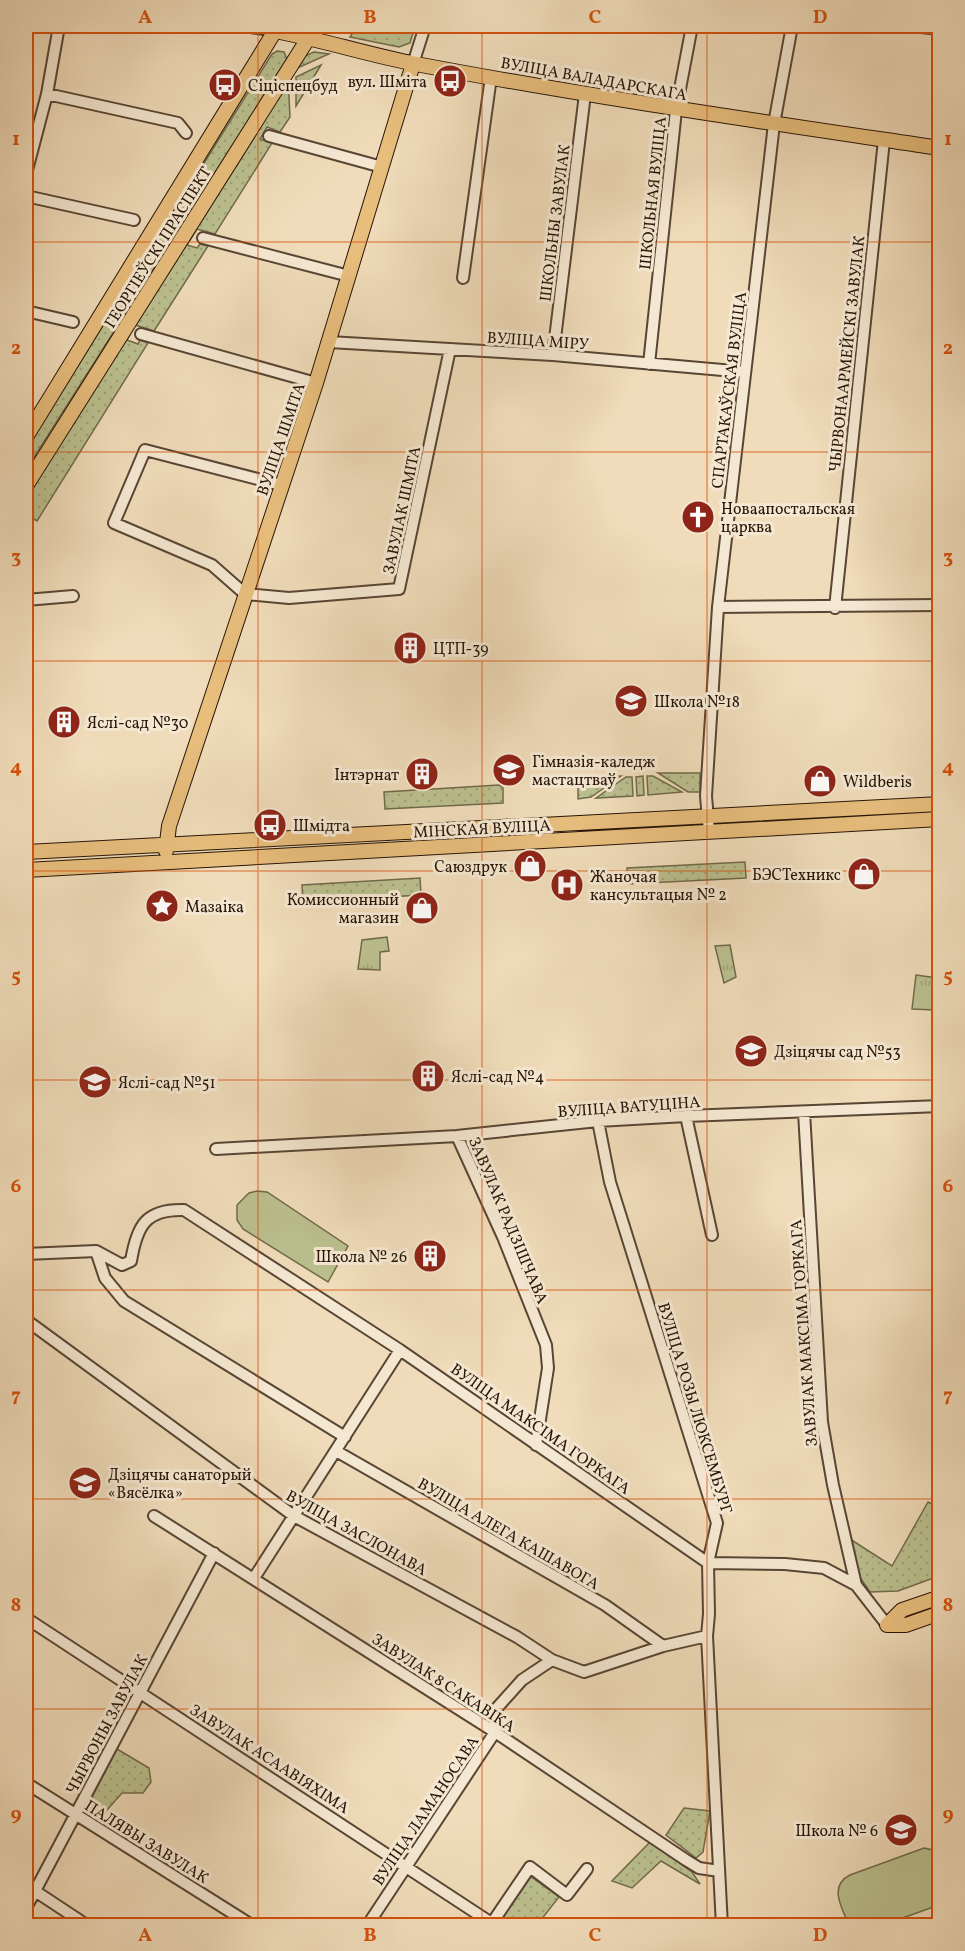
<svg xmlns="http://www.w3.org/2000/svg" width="965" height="1951" font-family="Vollkorn,serif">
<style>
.grass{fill:url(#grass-dots);stroke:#706a4b;stroke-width:1.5}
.park{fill:url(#park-tufts);stroke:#706a4b;stroke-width:1.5}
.garden{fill:#bbc08f;stroke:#706a4b;stroke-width:1.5}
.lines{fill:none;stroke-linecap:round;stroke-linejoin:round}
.minor-casing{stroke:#584634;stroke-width:14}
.major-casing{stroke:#261407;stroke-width:16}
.minor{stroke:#f5e8d2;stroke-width:10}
.major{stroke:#e8be7d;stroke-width:14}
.grid{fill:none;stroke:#d5520c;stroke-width:1.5;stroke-opacity:0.55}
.labels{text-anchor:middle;stroke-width:6;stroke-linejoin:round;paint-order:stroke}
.street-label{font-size:16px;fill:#261407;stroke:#f5e8d2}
.poi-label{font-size:16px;fill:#261407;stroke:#f5e8d2;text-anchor:start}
.neatline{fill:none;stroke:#d5520c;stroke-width:2}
.grid-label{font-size:20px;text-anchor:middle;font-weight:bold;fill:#d5520c}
</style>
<defs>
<pattern id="grass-dots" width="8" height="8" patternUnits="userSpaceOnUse" patternTransform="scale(1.5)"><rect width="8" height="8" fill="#bbc08f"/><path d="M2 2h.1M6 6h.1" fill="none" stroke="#a1a47a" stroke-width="1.8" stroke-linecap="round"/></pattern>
<pattern id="park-tufts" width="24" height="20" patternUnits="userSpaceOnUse" patternTransform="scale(1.5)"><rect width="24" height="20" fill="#bbc08f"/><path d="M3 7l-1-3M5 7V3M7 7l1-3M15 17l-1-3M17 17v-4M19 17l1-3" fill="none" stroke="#a1a47a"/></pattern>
</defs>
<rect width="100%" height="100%" fill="#f0dcba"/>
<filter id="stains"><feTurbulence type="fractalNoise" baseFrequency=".00333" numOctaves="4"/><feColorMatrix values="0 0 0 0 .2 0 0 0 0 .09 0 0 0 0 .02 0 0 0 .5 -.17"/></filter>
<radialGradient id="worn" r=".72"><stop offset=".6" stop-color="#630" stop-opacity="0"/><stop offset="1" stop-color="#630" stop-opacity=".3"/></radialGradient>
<path class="grass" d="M357,26H415L410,43L399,47L350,37Z
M277,51L284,52L287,59L26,470V449L272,54Z
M314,52L329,54L295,69L305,56Z
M321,65L296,106V77Z
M288,79L290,117L280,132L267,127L260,139L272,143L215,234L197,229L187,245L197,248L200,244L208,246L154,331L135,325L127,340L138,344L140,340L148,343L37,521L26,514V495Z
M658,773H700V792H688Z
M621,776L591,797L578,799V785L591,777Z
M643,776L644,795L637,796L636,777Z
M647,776H653L682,792L648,795Z
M626,777H632L633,796L596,798Z
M499,785L503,788V803L385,809L384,792Z
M745,862L746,878L628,884L627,868Z
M420,878L421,895L303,902L302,885Z
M928,1502L939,1508V1576L898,1591L870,1592L859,1576L850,1539L892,1566Z
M117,1749L149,1768L151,1782L143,1793H122L98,1820L84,1812Z
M684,1808L710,1811L703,1852L696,1858L666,1835Z
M650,1842L692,1872L700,1884L661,1861L632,1888L612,1881Z
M530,1876L559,1897L537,1925H508L499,1920Z"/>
<path class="park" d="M387,937L389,951L380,952V970L358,969L362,940Z
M730,945L736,977L724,983L715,946Z
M916,975L937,978L934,1010L912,1009Z"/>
<path class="garden" d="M257,1191L267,1192L348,1246L328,1282L243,1229L237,1220V1205L249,1193Z
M924,1848L933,1850L939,1855V1905L883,1925H849C842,1908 828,1886 850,1875Z"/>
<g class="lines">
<g class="minor-casing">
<path id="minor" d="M245,26L275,31
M912,26L940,29
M413,64L425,26
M47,94L178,123L186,133
M269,136L382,167
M26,174L47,94L59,26
M26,196L134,220
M203,238L349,276
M463,278L491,77
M26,311L73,322
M141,334L316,383
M329,342L553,355L745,372
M553,355L585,94
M649,364L676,110L692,26
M281,485L145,450L114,523L212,565L245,594L289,598L399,589L450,349
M26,600L73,596
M718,607L940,605
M835,608L884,140
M709,831L706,796L718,607L774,124L792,26
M804,1112L822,1422L833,1485L856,1585
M686,1116L712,1235
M598,1121L610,1182L717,1523L708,1563L709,1614L707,1636L722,1926
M457,1136L503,1237L546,1345L548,1368L536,1445
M216,1149L457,1136L598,1121L686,1116L940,1106
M96,1251L105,1278L124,1301L345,1437
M26,1254L96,1251L122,1265L131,1261C137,1225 146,1209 184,1210L400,1350L708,1563L785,1564L824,1568L856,1585L887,1625
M26,1320L294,1516L517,1637L552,1660L584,1672L663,1646L707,1636
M336,1451L605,1605L663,1646
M154,1516L495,1732L686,1860L699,1868L719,1871
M254,1578L400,1350
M26,1618L496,1926
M26,1783L253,1926
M35,1891L88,1926
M26,1908L214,1553
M492,1923L530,1867L567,1895L587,1869
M367,1926L495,1732L496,1709L522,1680L552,1660"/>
</g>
<g class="major-casing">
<path id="major" d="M275,31C323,40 369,55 416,64C590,97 765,122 940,148
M26,437L278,26
M26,486L316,26
M166,851L169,826L316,383L413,64
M26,852L940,804
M26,870L940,819
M887,1625L902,1610L940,1597
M887,1625H906L940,1613"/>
</g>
<use href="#minor" class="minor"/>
<use href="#major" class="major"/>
</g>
<path class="grid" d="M258,26V1926M482,26V1926M707,26V1926M26,242H940M26,452H940M26,661H940M26,871H940M26,1080H940M26,1290H940M26,1499H940M26,1709H940"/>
<defs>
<g id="bus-disc" transform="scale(1.725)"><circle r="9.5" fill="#8f2418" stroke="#f5e8d2"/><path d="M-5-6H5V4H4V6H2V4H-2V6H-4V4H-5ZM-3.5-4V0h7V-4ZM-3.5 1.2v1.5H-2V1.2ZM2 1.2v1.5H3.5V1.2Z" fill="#fff"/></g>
<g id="church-disc" transform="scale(1.725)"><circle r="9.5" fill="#8f2418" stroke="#f5e8d2"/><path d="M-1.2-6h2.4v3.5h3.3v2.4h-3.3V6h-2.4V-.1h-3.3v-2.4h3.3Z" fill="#fff"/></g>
<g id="building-disc" transform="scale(1.725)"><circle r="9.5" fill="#8f2418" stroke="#f5e8d2"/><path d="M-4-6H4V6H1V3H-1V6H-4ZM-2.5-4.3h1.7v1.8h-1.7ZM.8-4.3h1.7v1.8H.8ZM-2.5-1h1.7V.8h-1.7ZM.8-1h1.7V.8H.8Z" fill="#fff"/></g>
<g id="school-disc" transform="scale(1.725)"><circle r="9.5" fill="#8f2418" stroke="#f5e8d2"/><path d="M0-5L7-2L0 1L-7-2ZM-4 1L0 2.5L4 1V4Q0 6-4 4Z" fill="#fff"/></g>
<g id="shop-disc" transform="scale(1.725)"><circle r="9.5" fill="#8f2418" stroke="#f5e8d2"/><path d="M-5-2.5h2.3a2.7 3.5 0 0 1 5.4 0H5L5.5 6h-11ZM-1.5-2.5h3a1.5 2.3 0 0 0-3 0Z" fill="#fff"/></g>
<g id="hospital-disc" transform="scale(1.725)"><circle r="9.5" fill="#8f2418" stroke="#f5e8d2"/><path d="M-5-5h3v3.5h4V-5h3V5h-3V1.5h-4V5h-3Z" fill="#fff"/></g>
<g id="sight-disc" transform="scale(1.725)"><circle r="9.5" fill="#8f2418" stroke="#f5e8d2"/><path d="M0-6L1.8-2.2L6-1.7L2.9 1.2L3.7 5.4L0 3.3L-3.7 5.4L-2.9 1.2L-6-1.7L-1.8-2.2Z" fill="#fff"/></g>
</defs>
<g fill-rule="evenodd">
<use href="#bus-disc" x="450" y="81"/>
<use href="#bus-disc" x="225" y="85"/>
<use href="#church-disc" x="698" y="517"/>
<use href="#building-disc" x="410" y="648"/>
<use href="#school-disc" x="631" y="701"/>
<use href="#building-disc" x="64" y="722"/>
<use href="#school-disc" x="509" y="770"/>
<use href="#building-disc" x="422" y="774"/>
<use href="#shop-disc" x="820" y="781"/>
<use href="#bus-disc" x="270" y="825"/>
<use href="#shop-disc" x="530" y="866"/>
<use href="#shop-disc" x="864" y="874"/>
<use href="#hospital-disc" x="567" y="885"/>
<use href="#sight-disc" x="162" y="906"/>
<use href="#shop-disc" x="422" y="908"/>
<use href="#school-disc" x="751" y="1051"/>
<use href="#building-disc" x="428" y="1076"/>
<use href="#school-disc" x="95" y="1082"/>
<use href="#building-disc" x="430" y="1256"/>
<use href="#school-disc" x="85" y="1483"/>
<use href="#school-disc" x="901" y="1830"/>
</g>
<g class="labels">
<g class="street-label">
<text transform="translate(594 78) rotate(10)" y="6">ВУЛІЦА ВАЛАДАРСКАГА</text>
<text transform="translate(652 193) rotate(-84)" y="6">ШКОЛЬНАЯ ВУЛІЦА</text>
<text transform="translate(554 223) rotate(-83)" y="6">ШКОЛЬНЫ ЗАВУЛАК</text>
<text transform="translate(157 247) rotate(-58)" y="6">ГЕОРГІЕЎСКІ ПРАСПЕКТ</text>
<text transform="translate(538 340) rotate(4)" y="6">ВУЛІЦА МІРУ</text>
<text transform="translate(846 354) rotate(-84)" y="6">ЧЫРВОНААРМЕЙСКІ ЗАВУЛАК</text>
<text transform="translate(728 390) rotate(-83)" y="6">СПАРТАКАЎСКАЯ ВУЛІЦА</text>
<text transform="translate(280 439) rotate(-71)" y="6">ВУЛІЦА ШМІТА</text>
<text transform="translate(401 510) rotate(-78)" y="6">ЗАВУЛАК ШМІТА</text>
<text transform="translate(482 828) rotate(-3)" y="6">МІНСКАЯ ВУЛІЦА</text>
<text transform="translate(629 1106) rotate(-4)" y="6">ВУЛІЦА ВАТУЦІНА</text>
<text transform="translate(509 1220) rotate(67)" y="6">ЗАВУЛАК РАДЗІШЧАВА</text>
<text transform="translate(803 1333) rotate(-94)" y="6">ЗАВУЛАК МАКСІМА ГОРКАГА</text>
<text transform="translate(696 1408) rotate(73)" y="6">ВУЛІЦА РОЗЫ ЛЮКСЕМБУРГ</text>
<text transform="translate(541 1428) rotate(35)" y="6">ВУЛІЦА МАКСІМА ГОРКАГА</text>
<text transform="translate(357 1532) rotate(29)" y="6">ВУЛІЦА ЗАСЛОНАВА</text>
<text transform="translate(509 1533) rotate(30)" y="6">ВУЛІЦА АЛЕГА КАШАВОГА</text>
<text transform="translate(444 1682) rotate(33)" y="6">ЗАВУЛАК 8 САКАВІКА</text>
<text transform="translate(106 1724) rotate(-62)" y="6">ЧЫРВОНЫ ЗАВУЛАК</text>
<text transform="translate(270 1758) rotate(33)" y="6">ЗАВУЛАК АСААВІЯХІМА</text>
<text transform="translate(425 1810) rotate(-56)" y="6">ВУЛІЦА ЛАМАНОСАВА</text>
<text transform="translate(147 1841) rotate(32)" y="6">ПАЛЯВЫ ЗАВУЛАК</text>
</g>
<g class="poi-label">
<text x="427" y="87" text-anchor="end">вул. Шміта</text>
<text x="248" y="91">Сіціспецбуд</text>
<text x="721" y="514">Новаапостальская<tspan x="721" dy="18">царква</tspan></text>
<text x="433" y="654">ЦТП-39</text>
<text x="654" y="707">Школа №18</text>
<text x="87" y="728">Яслі-сад №30</text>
<text x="532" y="767">Гімназія-каледж<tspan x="532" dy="18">мастацтваў</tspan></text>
<text x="399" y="780" text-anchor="end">Інтэрнат</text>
<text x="843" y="787">Wildberis</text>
<text x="293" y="831">Шмідта</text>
<text x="507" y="872" text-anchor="end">Саюздрук</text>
<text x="841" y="880" text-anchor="end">БЭСТехникс</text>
<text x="590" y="882">Жаночая<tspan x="590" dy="18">кансультацыя № 2</tspan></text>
<text x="399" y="905" text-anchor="end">Комиссионный<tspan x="399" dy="18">магазин</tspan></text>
<text x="185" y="912">Мазаіка</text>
<text x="774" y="1057">Дзіцячы сад №53</text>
<text x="451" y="1082">Яслі-сад №4</text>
<text x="118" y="1088">Яслі-сад №51</text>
<text x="407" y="1262" text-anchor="end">Школа № 26</text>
<text x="108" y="1480">Дзіцячы санаторый<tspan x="108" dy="18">«Вясёлка»</tspan></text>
<text x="878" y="1836" text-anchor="end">Школа № 6</text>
</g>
</g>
<rect width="965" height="1951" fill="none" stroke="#f0dcba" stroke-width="66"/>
<rect x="33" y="33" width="899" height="1885" class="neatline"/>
<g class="grid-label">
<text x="145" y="23">A</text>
<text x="370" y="23">B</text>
<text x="595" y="23">C</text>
<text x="820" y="23">D</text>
<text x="16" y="145">1</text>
<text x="948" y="145">1</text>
<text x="16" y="354">2</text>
<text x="948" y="354">2</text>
<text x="16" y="563">3</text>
<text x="948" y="563">3</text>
<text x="16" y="773">4</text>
<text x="948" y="773">4</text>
<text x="16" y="982">5</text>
<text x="948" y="982">5</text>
<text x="16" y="1192">6</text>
<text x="948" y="1192">6</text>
<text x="16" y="1401">7</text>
<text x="948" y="1401">7</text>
<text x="16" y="1611">8</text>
<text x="948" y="1611">8</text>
<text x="16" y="1820">9</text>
<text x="948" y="1820">9</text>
<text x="145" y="1941">A</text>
<text x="370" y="1941">B</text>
<text x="595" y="1941">C</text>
<text x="820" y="1941">D</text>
</g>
<rect width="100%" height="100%" filter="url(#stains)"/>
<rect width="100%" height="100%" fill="url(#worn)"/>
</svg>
